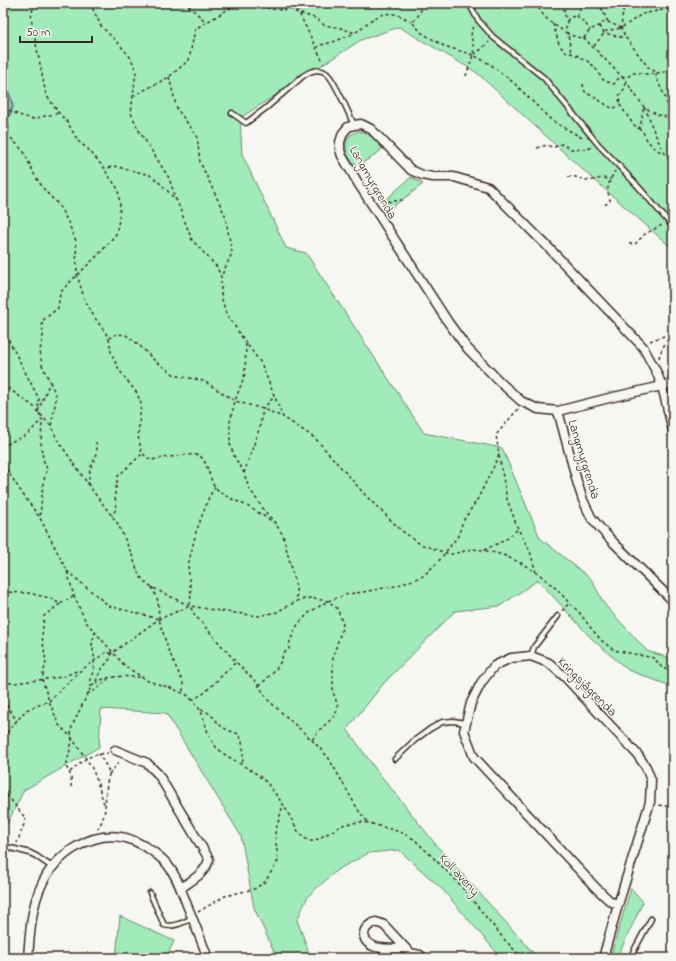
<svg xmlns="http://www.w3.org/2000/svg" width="676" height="961" font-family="'Indie Flower',sans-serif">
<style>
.green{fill:#a1eab9;stroke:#6e8a6c}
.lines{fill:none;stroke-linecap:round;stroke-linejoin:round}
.stream{stroke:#708f9e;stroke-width:3}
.service-casing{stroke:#3b2a1e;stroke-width:7}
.minor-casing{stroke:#3b2a1e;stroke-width:11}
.path{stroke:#3b2a1e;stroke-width:1.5;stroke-dasharray:3 3;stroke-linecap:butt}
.service{stroke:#f6f6f2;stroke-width:4}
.minor{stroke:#f6f6f2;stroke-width:8}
.labels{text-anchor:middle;stroke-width:3;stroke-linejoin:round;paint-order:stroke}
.street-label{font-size:13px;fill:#3b2a1e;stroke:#f6f6f2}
</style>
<rect width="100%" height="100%" fill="#f6f6f2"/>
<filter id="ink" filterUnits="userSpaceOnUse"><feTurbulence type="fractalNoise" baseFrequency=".025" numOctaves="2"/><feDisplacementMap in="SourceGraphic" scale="8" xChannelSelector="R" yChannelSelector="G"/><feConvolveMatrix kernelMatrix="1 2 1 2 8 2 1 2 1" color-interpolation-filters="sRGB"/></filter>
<g filter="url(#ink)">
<path class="green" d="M3,3H673V249L583,170L476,72L399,27L361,40L240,118L242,154L286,248L306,253L424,433L502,448L540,538L591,579L605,605L647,651L673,659V687L628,670L592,639L538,580L500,606L455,611L384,683L347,729L374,767L437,846L538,958H504L497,953L442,889L399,850L369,853L337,870L308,896L297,920L311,958H277L254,908L241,836L166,713L101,709L99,747L24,790L3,832Z
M358,131C369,132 375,140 382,148L380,151C375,155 361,166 354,164C353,163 351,160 350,159C345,150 344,144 350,135Z
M411,177L423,184L386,212L381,204Z
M631,888L643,902L617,958H610Z
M120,916L174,941L167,956L165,958H116Z"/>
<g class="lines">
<path class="stream" d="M3,84C8,94 17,104 9,115"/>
<g class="service-casing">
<path id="service" d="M469,3L478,20L493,37L544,78L597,143L636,184L673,227
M3,112C7,126 6,131 3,145
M232,113L246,123L266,108L303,76C310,71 319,68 326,73C334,78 349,114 354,125
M531,656L534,647L558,616
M395,759L415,740L430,729L442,722L453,721L466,723
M3,846L30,853L36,856L52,867
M150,893L164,925C173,928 184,922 192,918
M630,958L651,919"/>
</g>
<g class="minor-casing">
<path id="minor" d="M673,383L662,386L609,398L558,411L538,409L521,401L501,383L467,348L448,322L358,183L342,156L340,150V142L343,133L348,127L354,125L361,124L371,129L411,170L422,175L433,177H454L488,187L550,249L643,347L656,371L662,386L673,431
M558,411L578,485L583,500L591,517L600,528L614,543L673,601
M115,750L147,763L158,774L209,859C206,873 192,880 181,888
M406,949C394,948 366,952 364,935C364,928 370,924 376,922L384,925L410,953L420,955L423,958
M28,958C30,933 31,907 42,884C56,854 92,830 126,838C140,842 157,853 167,864C177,876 181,890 187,905C194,922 201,940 208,958
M603,958L618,905L650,802L651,780L646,767L637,754L565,677L549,663L531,656L511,658L494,666L481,683L471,703L464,731L474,757L596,888L610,901L618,905"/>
</g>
<path class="path" d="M34,3L31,18L46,95L59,113L68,123L78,141L89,150L104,168H108L114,166L150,175L161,184L177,201L192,240L217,267L221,277V296L226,313L246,343L261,363L283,417L315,438L366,496L402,531L420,544L446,553L452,554L461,552L472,549L483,550L503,555L521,563L540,575L559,591L569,603L579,612L590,627L602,641L614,650L654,658L663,669L673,668
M90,3L101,26L120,45L131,58L136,71L131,113L138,129L169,178L176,200
M183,3L190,7L206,22
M255,3C268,9 276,11 291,9L295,12L315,18L324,25L341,28L355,33C366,24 379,11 394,14C401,15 406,19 412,22
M285,3L291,9
M296,3L299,13L324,64
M423,3C421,11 419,17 412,22L422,33L444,46L473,55L490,64L514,83L551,120L584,139
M535,3L544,16L550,22L568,34L571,53
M562,3L567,22L566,28L568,34L576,37L584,38L593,47L625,80L644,107L658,115L668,117
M598,3L601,7L608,22
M624,3L621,28L626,38L648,67L656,72V77L666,99L668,109V117L673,126
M671,3L673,6
M577,16L585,23L590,30
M567,21L570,17L577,16L583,3
M553,24L559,44L564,51C573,53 589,60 595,68C599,72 600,78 605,81C608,82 611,83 614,84L618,79L622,77L629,76L633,73H639L648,74L665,72H673
M599,26L604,33L625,38
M584,38L590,30L599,26L604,22H608L621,28
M594,46L606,31L621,28L635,19L642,14L673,8
M316,48L321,45L336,41L355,33
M474,54L477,53L489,42
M466,76C468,69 472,61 473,54C476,44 467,38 474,26
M169,77L177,109L197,136L200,162L225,215L232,253L221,277
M626,83L625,88L619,96L620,105L633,124L643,132L647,140L654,148L659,151L664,152L673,165
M583,84C584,90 584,93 591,95L613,109L620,105
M133,96L169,77L189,60L195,29L239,3
M644,107L649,117L652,127L663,151
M9,110L19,115L32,119L59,113
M638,129C642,124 642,113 644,107
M11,138L24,152L35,176L46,192L58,204L67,220L76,241L77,275L84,298L93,315L109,338L117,334L126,335L139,345L156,362L175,375L204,381L235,401L263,409L283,417
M537,148L547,145L552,147H555L561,144L571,149H588L592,147
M568,177C576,175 580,180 588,180C593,181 599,178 604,178C606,179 608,179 611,179
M382,202L404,200
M605,205L610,201C610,197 608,195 608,191C607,184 612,177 615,171
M3,208L5,210
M629,244H635L645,234L662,225
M671,264L673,263
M3,329L39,399L38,408
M109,338L111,352L116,364L124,377L137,393L141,404L138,436L142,454L118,476L115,493L116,509L112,516
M650,341L673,333
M246,344L245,374L235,401L230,422V444L234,456L244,473L248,486L263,509L275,523L283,535L296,587L297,601
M659,358C661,349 666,341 673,334
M50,382L56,395L55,405L51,426
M3,385L12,391L33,406L51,426L57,439L92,490L112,516L118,524L132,555L139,575L145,582L152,587L163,593L190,606L220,611L258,616L277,612L297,601L309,598L328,601L337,608L343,624L341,632L333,656V692L338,706L335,716L318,731L312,740
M38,411L50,382L42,365L40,351L43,336L42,321L58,308L60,293L67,285L101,252L116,234L119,220L120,205L118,189L104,169
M39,413L42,419L41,445L43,459L47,469L43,483L40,517
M3,449C9,441 14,441 22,437C30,434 36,425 42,419
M143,454L151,460C160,459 192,452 200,456C208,462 209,479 215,487C223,497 236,500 247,506C256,511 265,517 273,522
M499,456L507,499L518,529L530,551L536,573
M3,464L24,496L40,518L67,571L74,596L86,622L125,666L148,681L171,688L189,696L201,711L209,736L216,747L224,754L257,774L267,783L283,804L298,831L304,838L310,841H314L345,824L360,822L369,823L400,832L414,839L456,880L504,939L522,958
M244,473L260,427L263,409L274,397
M88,485L90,469L95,458L97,449L96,442
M215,487L209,497L196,532L188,566L191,592L190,606L194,614L236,662L257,683L269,701L312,740L328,757L360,813L368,822
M484,550L505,540L518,529
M67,571L109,606L159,619L168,649L183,683V692
M152,587L158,601L159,618
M3,592L28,593L50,598L60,604L74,596
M60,604L44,616L42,636L46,662L42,679L49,701L59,725L72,738L91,766L96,778L105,807
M562,611L569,603
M3,683H15L62,677L79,670
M96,683C109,674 125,677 141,677
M259,686L275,671L281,661L283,654L289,649L290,641L298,624L310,612L328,601L348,594L364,592L373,590L395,586L413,580L423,576L438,562L458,536L463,521L477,500L493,468L499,454L496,435L518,409
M91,687V677L94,670V655L92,644L95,632
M87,694L96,690L108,679
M3,700L17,721
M192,700L203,694L236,662
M201,710C210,711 215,720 221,726C226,730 233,732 239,734C244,744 244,755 242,765
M3,737L26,710L49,701L80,671L105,653H112L159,619L190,606
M70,772C84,759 88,755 108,753
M109,774L119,762
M3,784L7,795L26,819L17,843
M71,787C72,779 71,774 66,767L72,741L71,730L73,724L91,687L96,681L101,670L110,659L112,653
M659,805L673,807
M97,829C108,816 104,800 107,784C107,781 109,777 109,774C109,768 102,760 99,754
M198,912L225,896L254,889L265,882L278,861L275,833L283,805"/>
<use href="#service" class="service"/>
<use href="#minor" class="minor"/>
</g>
</g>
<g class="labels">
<g class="street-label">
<text transform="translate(374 182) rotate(60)" y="5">Langmyrgrenda</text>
<text transform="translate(585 459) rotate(73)" y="5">Langmyrgrenda</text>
<text transform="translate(588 686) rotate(45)" y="5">Kringsjågrenda</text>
<text transform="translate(460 874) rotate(47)" y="5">Koll aveny</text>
</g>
</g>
<rect width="676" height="961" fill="none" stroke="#f6f6f2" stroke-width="16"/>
<rect x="8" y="8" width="660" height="945" fill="none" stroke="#3b2a1e" stroke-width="1.5" filter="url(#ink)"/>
<path d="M20 36v6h72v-6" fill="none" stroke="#3b2a1e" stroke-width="2"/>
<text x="26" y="36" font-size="12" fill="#3b2a1e" stroke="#f6f6f2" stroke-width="3" paint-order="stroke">50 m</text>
</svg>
